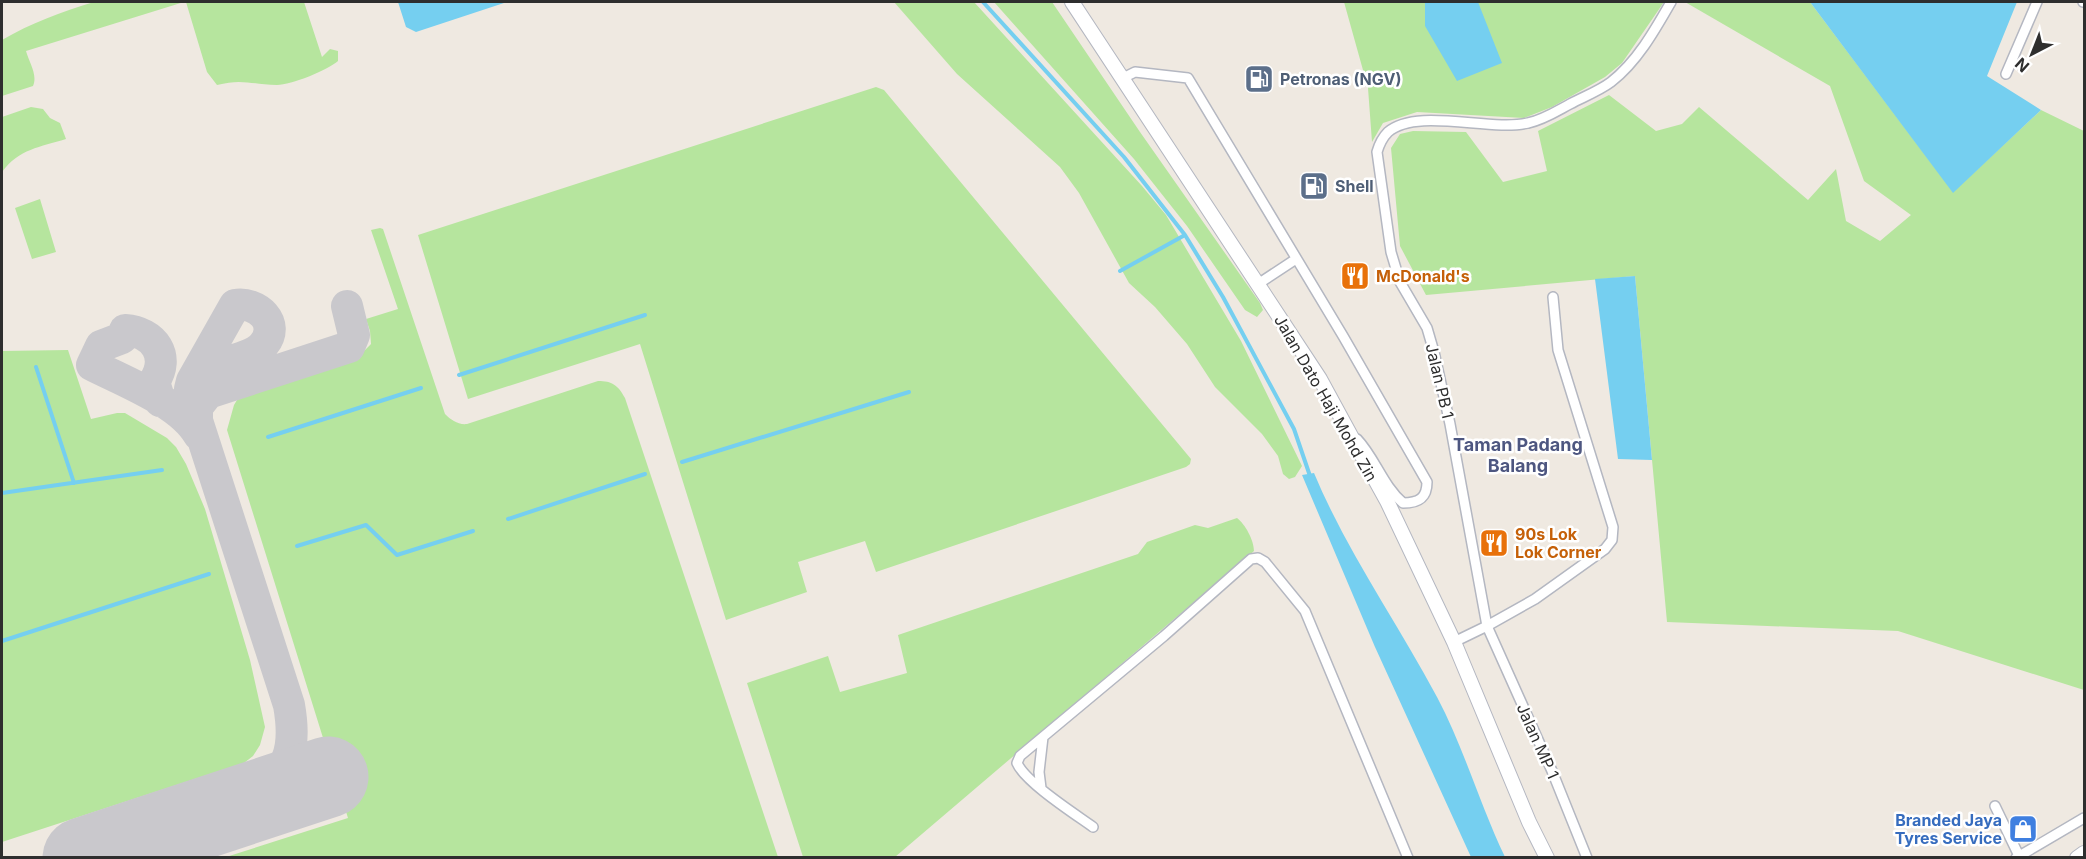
<svg xmlns="http://www.w3.org/2000/svg" width="2086" height="859" font-family="Inter,sans-serif">
<style>
.green{fill:#b6e59e}
.water{fill:#75cff0}
.lines{fill:none;stroke-linecap:round;stroke-linejoin:round}
.stream{stroke:#75cff0;stroke-width:4}
.taxiway{stroke:#c9c8cc;stroke-width:32}
.runway{stroke:#c9c8cc;stroke-width:81}
.street-casing{stroke:#b4b7c1;stroke-width:12}
.secondary-casing{stroke:#b4b7c1;stroke-width:16}
.street{stroke:#fff;stroke-width:9}
.secondary{stroke:#fff;stroke-width:14}
.labels{text-anchor:middle;stroke-width:5;stroke-linejoin:round;paint-order:stroke}
.service-label{font-size:16px;font-weight:bold;fill:#4e5e75;stroke:#fff;text-anchor:start}
.food-label{font-size:16px;font-weight:bold;fill:#c56008;stroke:#fff;text-anchor:start}
.street-label{font-size:16px;fill:#2e2e2e;stroke:#fff}
.shop-label{font-size:16px;font-weight:bold;fill:#366cbe;stroke:#fff;text-anchor:end}
.neighbourhood-label{font-size:18px;font-weight:bold;fill:#4d5680;stroke:#fff}
</style>
<rect width="100%" height="100%" fill="#efe9e1"/>
<path class="green" d="M94,2H184L26,51C29,62 38,75 33,86L2,96V40C31,23 61,12 94,2Z
M186,2H304L322,57L330,49L338,51V61C328,70 291,85 277,85C253,85 243,78 217,85L207,72Z
M894,2H974L1142,186L1166,215L1241,341L1302,466L1295,477L1289,479L1283,474L1278,456L1262,434L1215,387L1187,344L1155,307L1129,283L1079,193L1060,167L957,74Z
M994,2H1052L1140,132L1260,303L1263,310L1257,317L1245,310L1187,226L1134,159Z
M1344,2H1664L1622,63L1605,77L1552,107L1524,118L1417,112L1383,123L1372,142L1368,88Z
M1685,2H1810L1953,192L2041,110L2084,131V690L1898,631L1667,622L1635,276L1426,295L1400,246L1391,148L1400,134L1413,131L1466,132L1503,182L1547,171L1538,131L1609,95L1656,131L1682,124L1699,107L1808,200L1836,169L1846,221L1880,241L1911,215L1864,181L1830,86Z
M876,87L884,90L1191,459L1190,464L1186,467L876,572L865,541L798,562L807,592L726,620L640,344L468,399L418,235Z
M31,107L43,109L50,118L60,123L66,139C40,147 19,149 2,172V117Z
M40,199L56,252L32,259L15,208Z
M380,228L383,229L445,414C451,420 458,425 467,424L598,381C612,381 618,385 625,398L778,857H226L348,818L227,430L234,405L240,395L337,365L361,354L371,344L370,331L366,319L398,309L371,230Z
M68,350L91,419L117,413H125L167,438L176,447L186,464L205,509L250,660L265,727L260,745L253,756L244,763L2,842V351Z
M1237,518C1245,524 1254,540 1254,551L895,857H803L747,683L828,656L840,692L907,673L898,635L1138,554L1147,542L1195,525L1208,528Z"/>
<path class="water" d="M398,2H507L416,32L406,27Z
M1425,2H1478L1502,63L1457,81L1425,26Z
M1810,2H2017L1987,76L2041,110L1953,193Z
M1635,276L1652,460L1618,459L1595,279Z
M1314,473C1347,552 1397,622 1437,697C1464,748 1480,805 1505,857H1471L1375,647L1302,475Z"/>
<g class="lines">
<path class="stream" d="M983,2L1124,157L1185,235L1223,297L1294,429L1310,476
M1120,271L1185,235
M36,367L74,483
M459,375L645,315
M268,437L421,388
M682,462L909,392
M2,493L162,470
M508,519L645,474
M297,546L366,525L397,555L473,531
M2,641L209,574"/>
<path class="taxiway" d="M209,367C224,362 255,357 264,344C281,323 257,301 235,305L192,381L190,389V399L289,705C301,773 272,786 218,813
M160,401L154,382C171,356 154,332 125,330L122,338L101,346L92,365C125,382 181,403 199,435
M197,424V407L208,393L349,347L354,335L347,306"/>
<path class="runway" d="M83,858L328,777"/>
<g class="street-casing">
<path id="street" d="M2083,2H2084
M2006,74L2037,2
M1123,78L1135,72L1188,78L1343,336L1427,482C1427,498 1419,503 1403,503C1383,486 1375,458 1357,439
M1258,284L1296,259
M1454,642L1487,626L1535,599L1605,549L1612,540L1613,527L1558,350L1553,297
M1041,788L1039,772L1043,737
M1995,806L2020,858
M1093,827C1075,814 1025,782 1017,763L1020,756L1164,636L1251,559L1258,558L1265,562L1305,611L1408,858
M1587,858L1552,771L1487,626L1450,424L1434,352L1427,328L1400,282L1391,252L1377,152C1379,145 1382,138 1388,132C1417,107 1490,132 1528,123C1543,120 1557,111 1570,104C1583,97 1599,91 1611,82C1637,62 1655,30 1671,2
M2016,858L2084,818"/>
</g>
<g class="secondary-casing">
<path id="secondary" d="M1072,2L1320,379L1357,447L1387,501L1454,642L1529,822L1547,858
M2077,858L2084,853"/>
</g>
<use href="#street" class="street"/>
<use href="#secondary" class="secondary"/>
</g>
<defs>
<g id="fuel-square" transform="scale(1.5)"><rect x="-9" y="-9" width="18" height="18" rx="4" fill="#5c6f8a" stroke="#fff"/><path d="M-5.5-6h7V0h2V4h1.3V-2.5L3-4.5l.8-.8L6-3V5H2.5V1h-1V6h-7ZM-4.2-4.7v3.2H.2V-4.7Z" fill="#fff"/></g>
<g id="restaurant-square" transform="scale(1.5)"><rect x="-9" y="-9" width="18" height="18" rx="4" fill="#e8710a" stroke="#fff"/><path d="M-5-6h1v4h1v-4h1v4h1v-4h1v5L-1.5 .5V6h-2V.5L-5-1ZM5-6V6H3V1.5H1.5Q1.5-4 5-6Z" fill="#fff"/></g>
<g id="shop-square" transform="scale(1.5)"><rect x="-9" y="-9" width="18" height="18" rx="4" fill="#3f7fe0" stroke="#fff"/><path d="M-5-2.5h2.3a2.7 3.5 0 0 1 5.4 0H5L5.5 6h-11ZM-1.5-2.5h3a1.5 2.3 0 0 0-3 0Z" fill="#fff"/></g>
</defs>
<g fill-rule="evenodd">
<use href="#fuel-square" x="1259" y="79"/>
<use href="#fuel-square" x="1314" y="186"/>
<use href="#restaurant-square" x="1355" y="276"/>
<use href="#restaurant-square" x="1494" y="543"/>
<use href="#shop-square" x="2023" y="829"/>
</g>
<g class="labels">
<g class="service-label">
<text x="1280" y="85">Petronas (NGV)</text>
<text x="1335" y="192">Shell</text>
</g>
<g class="food-label">
<text x="1376" y="282">McDonald's</text>
<text x="1515" y="540">90s Lok<tspan x="1515" dy="18">Lok Corner</tspan></text>
</g>
<g class="street-label">
<text transform="translate(1440 381) rotate(77)" y="6">Jalan PB 1</text>
<text transform="translate(1326 398) rotate(60)" y="6">Jalan Dato Haji Mohd Zin</text>
<text transform="translate(1538 741) rotate(66)" y="6">Jalan MP 1</text>
</g>
<g class="shop-label">
<text x="2002" y="826">Branded Jaya<tspan x="2002" dy="18">Tyres Service</tspan></text>
</g>
<g class="neighbourhood-label">
<text x="1518" y="451">Taman Padang<tspan x="1518" dy="21">Balang</tspan></text>
</g>
</g>
<rect width="2086" height="859" fill="none" stroke="#2e2e2e" stroke-width="6"/>
<g transform="translate(2032 54) rotate(222)" stroke="#ffffff" stroke-width="4.5" paint-order="stroke">
<path d="M0-4.5L10 22L0 15L-10 22Z" fill="#2e2e2e"/>
<text y="-9" font-size="16" font-weight="bold" text-anchor="middle" fill="#2e2e2e">N</text>
</g>
</svg>
